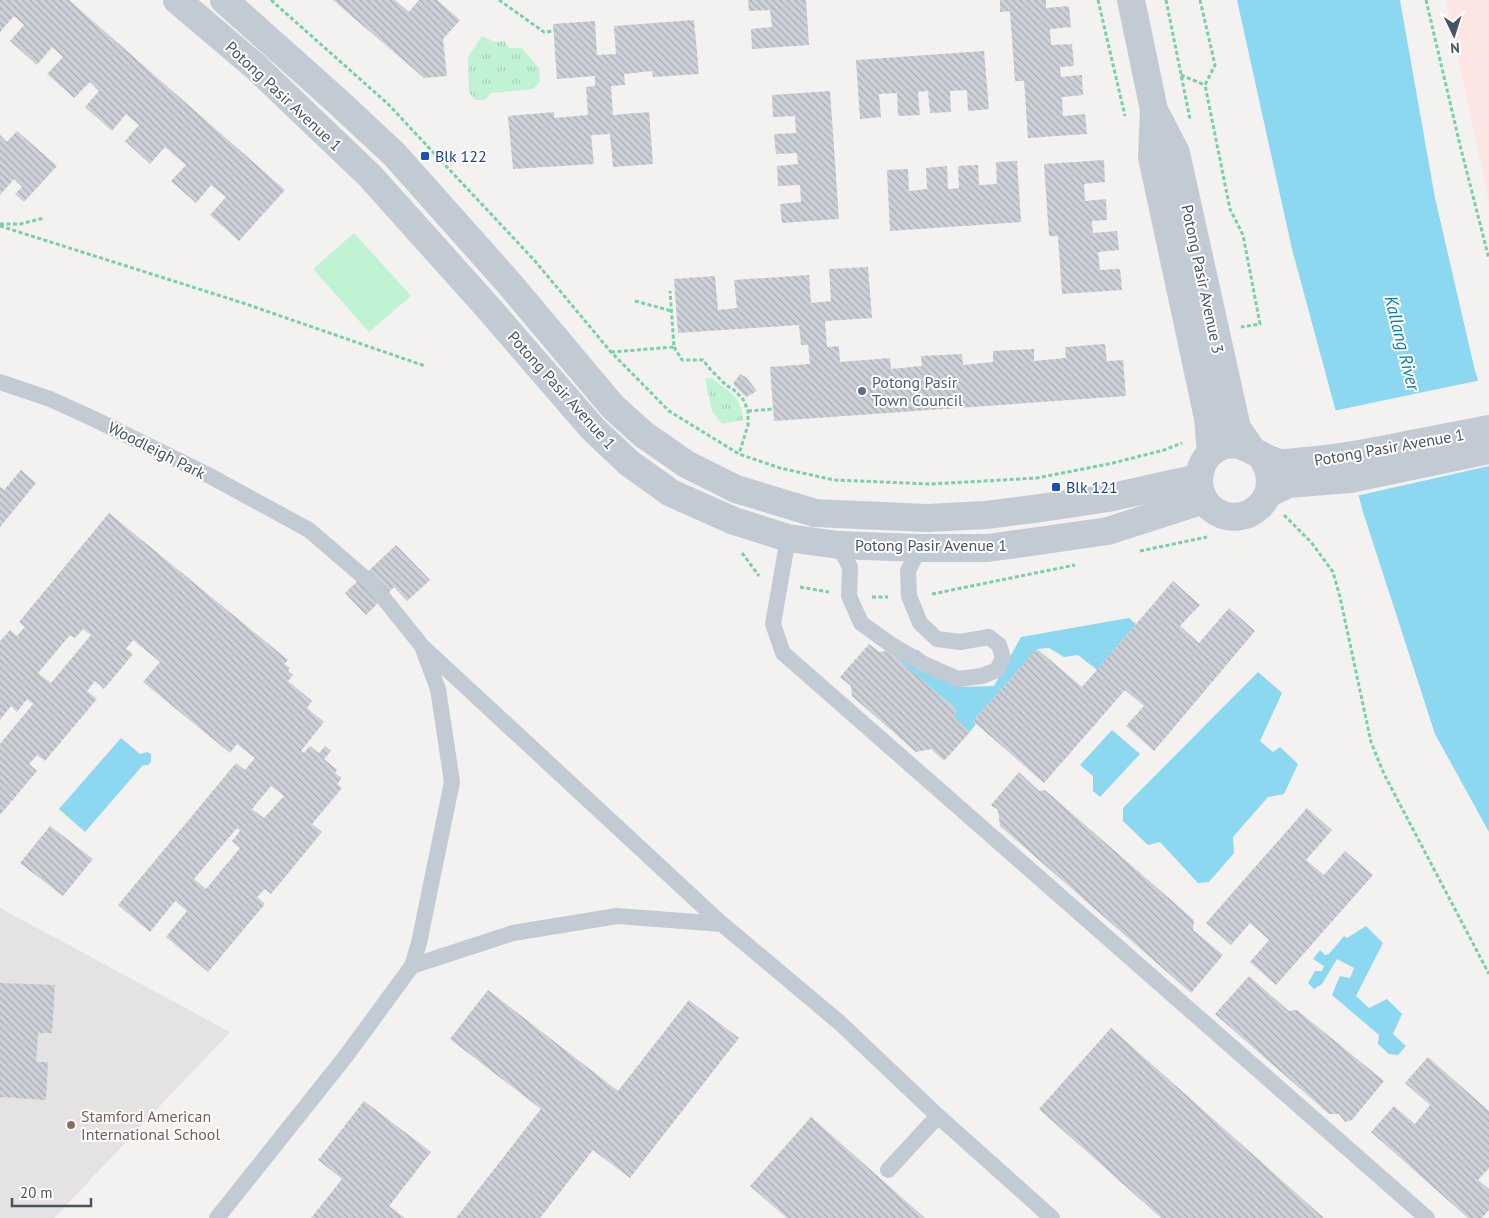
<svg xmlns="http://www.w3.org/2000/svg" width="1489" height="1218" font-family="'PT Sans',sans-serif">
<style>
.education{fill:#e5e2e3}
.medical{fill:#fce6e3}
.park{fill:url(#park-tufts)}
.garden{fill:#c0f2d4}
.water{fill:#8bd8f0}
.pier{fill:#f4f1f1}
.building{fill:url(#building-back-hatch);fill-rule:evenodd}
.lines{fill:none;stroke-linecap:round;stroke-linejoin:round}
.path{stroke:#76d1a7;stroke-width:3;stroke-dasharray:4 2.5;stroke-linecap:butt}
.service{stroke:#c2cbd3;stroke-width:16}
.minor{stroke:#c2cbd3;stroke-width:28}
.transit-dot{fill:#1a4fb4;stroke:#fff;stroke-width:2}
.service-dot{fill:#5c6f8a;stroke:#fff;stroke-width:2}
.education-dot{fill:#8d6e63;stroke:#fff;stroke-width:2}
.labels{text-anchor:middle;stroke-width:4;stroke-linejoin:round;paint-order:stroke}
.street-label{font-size:16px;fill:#485460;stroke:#fff}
.transit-label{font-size:16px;fill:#164399;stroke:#fff;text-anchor:start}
.service-label{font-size:16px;fill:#4e5e75;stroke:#fff;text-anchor:start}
.education-label{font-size:16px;fill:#785e54;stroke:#fff;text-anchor:start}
.water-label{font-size:18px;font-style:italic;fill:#087fa4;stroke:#fff}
</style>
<defs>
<pattern id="park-tufts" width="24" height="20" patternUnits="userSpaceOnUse" patternTransform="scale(1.25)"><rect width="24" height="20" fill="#c0f2d4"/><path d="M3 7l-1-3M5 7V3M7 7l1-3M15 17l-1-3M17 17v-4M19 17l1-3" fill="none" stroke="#a6d1b9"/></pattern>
<pattern id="building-back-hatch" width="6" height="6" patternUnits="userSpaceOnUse" patternTransform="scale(1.25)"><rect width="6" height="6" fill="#cdd0d6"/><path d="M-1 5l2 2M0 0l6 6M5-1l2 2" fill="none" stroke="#a8abb1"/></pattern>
</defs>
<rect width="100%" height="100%" fill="#f4f1f1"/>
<path class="education" d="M0,908L230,1032L54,1218H0Z"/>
<path class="medical" d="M1446,0H1489V203Z"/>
<path class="park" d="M482,36L495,42L505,41L509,48H522L539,68L540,82L533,89L491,93L485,100H475L469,92L468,57Z
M705,378H712C730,394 741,394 743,420L722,424L712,411Z"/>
<path class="garden" d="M354,233L411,296L369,332L313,269Z"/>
<path class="water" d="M1237,0H1400L1435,198L1475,371L1489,411V832L1435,734L1363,512L1292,249Z
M1129,618L1136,624L1097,670L1078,655L1064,657L1049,648L1037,649L973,721L976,724L970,732L954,718L956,709L888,651L918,650L962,687L994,686L1021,637Z
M1258,672L1282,693L1260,741L1273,752L1280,747L1298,764L1284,794L1268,797L1233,837L1234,853L1209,882L1198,883L1160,842L1148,845L1123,821V808Z
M1112,730L1140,754L1100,797L1093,791V776L1080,765Z
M121,738L140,754L147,752L151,754V762L148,765H143L85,832L59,809Z
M1366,926L1383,943L1356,996L1369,1008L1387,999L1402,1014L1393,1034L1406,1046L1398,1055L1389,1054L1378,1044L1379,1035L1332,995L1340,976L1350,978L1354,968L1337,959L1322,984L1314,989L1308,983L1315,971H1322L1324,966L1313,959L1320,950L1325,955L1329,954L1344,936L1347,938Z"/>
<path class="pier" d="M1481,380L1489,403V466L1356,496L1333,411Z"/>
<path class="building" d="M0,0H69L285,190L239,241L210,215L226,197L211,185L196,203L171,181L186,165L165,147L150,164L125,141L139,125L126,114L112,131L85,107L99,91L90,82L74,98L47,74L63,57L52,47L37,65L10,41L24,25L14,16L0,32Z
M333,0H395L409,12L419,0H437L460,20L443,39L447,76L424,78Z
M748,0H806L809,45L752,49L751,29L772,27L770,10L749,11Z
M1000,0H1046V8L1069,6L1071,27L1050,29L1051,45L1072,44L1074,66L1060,67L1061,77L1082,75L1083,95L1062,97L1063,116L1085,114L1087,134L1028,138L1024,81H1015L1010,11L1000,12Z
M694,20L699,74L653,77L652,71L624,74L625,85L611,86L613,115L649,112L653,164L613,167L610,134L591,135L594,164L513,169L508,116L554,112V118L588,115L586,87L595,86V76L557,79L553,24L595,21L597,55L616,54L614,26Z
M984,51L989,109L968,111L967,90L950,91L951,112L930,113L928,91L918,92L920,115L898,116L897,93L879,94L881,117L860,119L856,60Z
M830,91L839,219L782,223L780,204L801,202L800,185L778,186L777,166L798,164L797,153L776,154L774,134L796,133L795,116L773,117L772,95Z
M17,131L57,166L24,202L15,194L22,187L14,179L0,195V135L7,142Z
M1104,160L1105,182L1084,184L1085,201L1106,199L1107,220L1092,221L1093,233L1117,231L1119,250L1098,252L1100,270L1120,269L1122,290L1062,294L1058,236H1049L1044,164Z
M1017,161L1021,222L890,231L887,170L908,169L909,191L927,189L926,168L947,166L948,189L959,188L958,166L978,165L979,185L997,184L996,162Z
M868,267L872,318L825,321L827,347L839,346L840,362L890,358L891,369L922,366L921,356L962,354L963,365L993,362V351L1034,349V361L1066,358L1065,347L1105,344L1107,361L1123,360L1126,396L774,421L770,367L810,364L808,345H801L799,325L678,333L674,279L715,276L718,310L737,308L734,280L809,275L811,303L831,301L829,269Z
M740,374L747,378L757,391L746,397L733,384Z
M21,470L36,483L0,527V487L4,490Z
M109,513L288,660L284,664L290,668L288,671L293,675L288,681L312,701L307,708L324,722L301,751L304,753L310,746L319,753L325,746L331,751L324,759L337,770L335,773L342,778L337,784L342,788L312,824L322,832L271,894L265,889L257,897L265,904L208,972L166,937L187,911L175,901L150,932L118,905L236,763L245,770L255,758L237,744L230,753L143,682L160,662L133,640L126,649L133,654L104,689L95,681L87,691L97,699L45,761L37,755L29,764L37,771L0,815V744L33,704L27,699L17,712L11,706L0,720V641L10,630L17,636L25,627L19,622ZM83,629L91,635L51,683L38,673L70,635L75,638ZM271,786L284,796L264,818L252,809ZM237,828L240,831L232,841L240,848L206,889L194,879Z
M396,545L430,580L407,601L394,587L366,615L345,593Z
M1173,581L1200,605L1180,626L1199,643L1229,608L1255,631L1154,751L1126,726L1144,706L1125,690L1044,783L973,721L1037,649L1082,687Z
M869,644L879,652L888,651L956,709L954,718L970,732L944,761L931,749L916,752L852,696L851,686L840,677Z
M1019,772L1039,791L1045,790L1194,920L1193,930L1223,955L1191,993L1000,826L998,810L991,805Z
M1307,808L1332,830L1306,860L1324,875L1345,851L1373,875L1276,985L1250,962L1269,940L1250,923L1231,945L1206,923Z
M50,826L93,859L63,896L20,863Z
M1249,976L1289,1011L1297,1010L1384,1081L1352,1120L1345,1122L1339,1114H1329L1215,1014Z
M0,983L55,985L52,1033H38L36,1062H48L46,1100L0,1097Z
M488,990L618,1091L689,1000L739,1038L630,1178L593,1150L540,1218H456L541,1109L450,1039Z
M1111,1028L1324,1218H1161L1039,1109Z
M1428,1057L1489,1111V1168L1478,1180L1489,1189V1210L1482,1218H1468L1371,1132L1394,1106L1415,1124L1430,1105L1405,1083Z
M364,1101L431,1152L389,1206L405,1218H311L342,1179L318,1160Z
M811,1117L925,1218H787L750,1186Z"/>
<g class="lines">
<path class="path" d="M271,0L388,104L535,261L611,352L669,411L739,454L780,468L834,480L931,484L1037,478L1113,463L1164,450L1182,443
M499,0L544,32L554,31
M1098,0L1125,116
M1166,0L1190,119
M1200,0L1215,65L1205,85L1230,209L1243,235L1260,324L1241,327
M1426,0L1460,145L1489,259
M1181,75L1205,85
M0,224H20L44,218
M0,226L243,303L425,366
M635,301L672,311
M674,347L682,360H703L710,369L726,385L734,390L743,399L748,411V425L739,454
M611,352L674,347L670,291
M748,411L773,409
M1284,515L1311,542L1333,572L1340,597L1371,742L1384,774L1489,974
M1140,551L1207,537
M742,553L759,576
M800,587L829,592
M932,594L1075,565
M872,597H888"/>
<path class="service" d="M0,382L50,399L92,418L210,476L309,530L373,585L422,646L722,924L840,1023L938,1116L1052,1218
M788,538L773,624L783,653L1427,1218
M838,545L850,567L849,596L861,623L890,644L924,664L958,679L982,676L997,670L1003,658L999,645L989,637L960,642L937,639L920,623L909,596L908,571L919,548
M412,966L513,933L617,916L722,924
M888,1170L938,1116
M217,1218L346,1056L412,966L419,943L452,782L438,689L423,649"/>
<path class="minor" d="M177,0L256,67L370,176L483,302L593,429L629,463L671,493L734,521L788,538L838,545L919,548H988L1108,531L1204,500
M224,0L336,100L394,154L508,282L613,407L643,434L686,464L736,489L815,513L927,518L986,515L1041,508L1108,498L1198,478
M1131,0L1154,110L1152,157L1208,418L1211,453
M1155,112L1176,153L1237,428L1251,448
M1260,455C1291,495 1243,535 1211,508C1190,489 1198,451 1226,445C1248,441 1263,462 1283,463C1290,463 1298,462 1306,461C1331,459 1356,455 1381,450C1417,443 1453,436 1489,429
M1268,494L1288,484L1350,479L1489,450"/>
</g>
<g class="transit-dot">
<rect x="420" y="151" width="10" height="10" rx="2.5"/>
<rect x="1051" y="482" width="10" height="10" rx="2.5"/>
</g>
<circle class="service-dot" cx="862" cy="391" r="5"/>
<circle class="education-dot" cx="71" cy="1125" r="5"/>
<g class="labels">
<g class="street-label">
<text transform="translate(284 96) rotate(43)" y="6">Potong Pasir Avenue 1</text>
<text transform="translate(1203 279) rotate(78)" y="6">Potong Pasir Avenue 3</text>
<text transform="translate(562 390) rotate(48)" y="6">Potong Pasir Avenue 1</text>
<text transform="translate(1389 447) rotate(-10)" y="6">Potong Pasir Avenue 1</text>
<text transform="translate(157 450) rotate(27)" y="6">Woodleigh Park</text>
<text x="931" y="551">Potong Pasir Avenue 1</text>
</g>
<g class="transit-label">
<text x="435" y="162">Blk 122</text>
<text x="1066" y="493">Blk 121</text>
</g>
<g class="service-label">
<text x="872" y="388">Potong Pasir<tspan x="872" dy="18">Town Council</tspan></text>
</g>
<g class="education-label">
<text x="81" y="1122">Stamford American<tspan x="81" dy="18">International School</tspan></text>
</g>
<g class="water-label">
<text transform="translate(1402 343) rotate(76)" y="6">Kallang River</text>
</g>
</g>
<g transform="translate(1454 35) rotate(176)" stroke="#ffffff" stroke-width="4" paint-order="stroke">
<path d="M0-4L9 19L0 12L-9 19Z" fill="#485460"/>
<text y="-8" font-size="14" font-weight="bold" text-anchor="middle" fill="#485460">N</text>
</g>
<path d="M12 1198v8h79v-8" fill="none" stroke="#485460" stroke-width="2.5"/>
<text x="20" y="1198" font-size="15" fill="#485460" stroke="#ffffff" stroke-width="4" paint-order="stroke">20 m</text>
</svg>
